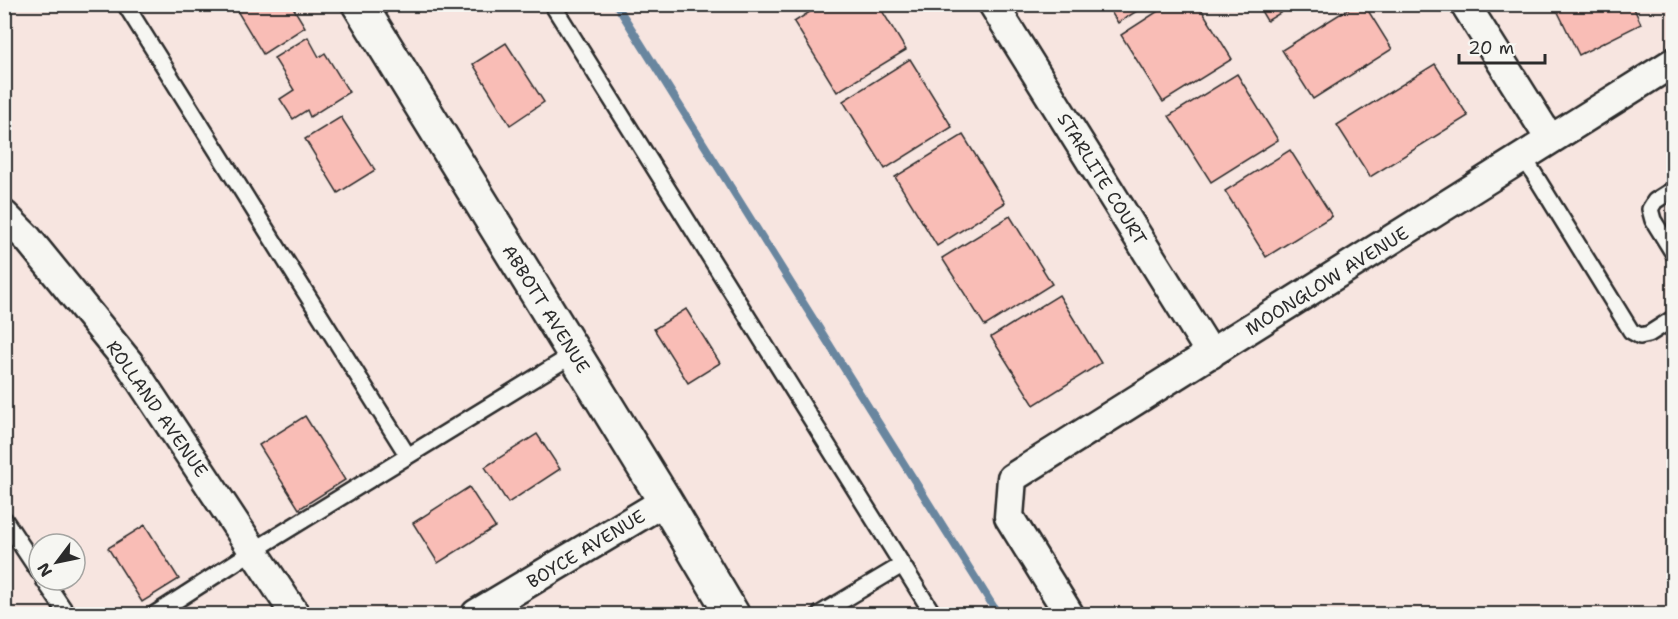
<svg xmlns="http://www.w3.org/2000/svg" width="1678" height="619" font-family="'Shantell Sans',sans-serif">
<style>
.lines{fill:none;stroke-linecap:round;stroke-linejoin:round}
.stream{stroke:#69869f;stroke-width:8}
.building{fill:#f9bdb6;stroke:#2b2b2b;stroke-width:1.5}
.lane-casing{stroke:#2b2b2b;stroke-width:20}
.street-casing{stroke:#2b2b2b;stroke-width:33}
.secondary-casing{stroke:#2b2b2b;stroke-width:38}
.lane{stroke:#f6f6f2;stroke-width:15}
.street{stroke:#f6f6f2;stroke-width:28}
.secondary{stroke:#f6f6f2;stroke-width:33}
.labels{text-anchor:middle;stroke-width:5;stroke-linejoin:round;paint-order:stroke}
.street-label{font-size:18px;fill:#2b2b2b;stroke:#f6f6f2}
</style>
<rect width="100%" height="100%" fill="#f7e5e0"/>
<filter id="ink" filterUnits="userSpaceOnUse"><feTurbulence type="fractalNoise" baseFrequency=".0167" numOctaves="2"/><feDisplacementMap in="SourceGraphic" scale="12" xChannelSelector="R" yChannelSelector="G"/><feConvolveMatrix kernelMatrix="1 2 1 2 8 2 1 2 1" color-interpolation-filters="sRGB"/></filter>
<g filter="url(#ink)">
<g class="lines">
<path class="stream" d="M616,4L998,614"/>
</g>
<path class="building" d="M233,4H291L305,27L263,54Z
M822,4H878L906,50L837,92L794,22Z
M1106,4H1148L1118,23Z
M1169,4H1198L1232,59L1163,102L1121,35Z
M1257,4H1295L1267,21Z
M1356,4H1364L1392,49L1313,99L1282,50Z
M1554,4H1632L1641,24L1579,55Z
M308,37L319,57L325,53L349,92L310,117L307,110L293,119L280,99L294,90L274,58Z
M506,43L544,102L510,125L473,64Z
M910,59L952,127L885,169L843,101Z
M1435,64L1468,116L1370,177L1337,125Z
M1237,74L1278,140L1211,182L1169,116Z
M341,117L375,170L338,193L305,139Z
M963,135L1005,203L937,246L895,177Z
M1290,150L1332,216L1266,257L1225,191Z
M1010,216L1052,284L985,326L942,258Z
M1059,295L1101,363L1034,405L991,337Z
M686,309L720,363L688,383L654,329Z
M305,416L345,480L299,509L259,445Z
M537,434L560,469L508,503L485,467Z
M469,487L495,527L438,563L413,523Z
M145,525L179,579L142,602L108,548Z"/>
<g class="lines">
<g class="lane-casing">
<path id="lane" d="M125,4L408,456
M552,4L933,614
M1523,156L1631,331L1640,336L1649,334L1674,318
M1674,189L1655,201L1650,209L1653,220L1674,254
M4,519L39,572
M44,580L67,614
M155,614L253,551L574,354
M820,614L902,565"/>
</g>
<g class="street-casing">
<path id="street" d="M993,4L1211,354
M1465,4L1550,139
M4,215L28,239L129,363L295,614
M476,614L665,501
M1069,614L1009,517L1012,478L1674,62"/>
</g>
<g class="secondary-casing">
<path id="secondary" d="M359,4L665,501L732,614"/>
</g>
<use href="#lane" class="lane"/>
<use href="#street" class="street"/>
<use href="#secondary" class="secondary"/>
</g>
</g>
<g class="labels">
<g class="street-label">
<text transform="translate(1102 179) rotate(58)" y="6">STARLITE COURT</text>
<text transform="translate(1327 281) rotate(-32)" y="6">MOONGLOW AVENUE</text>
<text transform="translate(546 309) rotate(58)" y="6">ABBOTT AVENUE</text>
<text transform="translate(157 409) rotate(55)" y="6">ROLLAND AVENUE</text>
<text transform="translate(586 549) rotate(-31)" y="6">BOYCE AVENUE</text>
</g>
</g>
<rect width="1678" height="619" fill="none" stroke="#f6f6f2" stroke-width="24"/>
<rect x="12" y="12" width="1654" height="595" fill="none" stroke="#2b2b2b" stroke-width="2" filter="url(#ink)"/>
<g transform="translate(57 562) rotate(238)"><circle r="28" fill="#f6f6f2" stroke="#a5a5a2" stroke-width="1.5"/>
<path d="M0-4.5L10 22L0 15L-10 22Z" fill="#2b2b2b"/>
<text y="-9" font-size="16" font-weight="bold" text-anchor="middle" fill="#2b2b2b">N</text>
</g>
<path d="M1459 54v9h86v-9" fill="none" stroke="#2b2b2b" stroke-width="3"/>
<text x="1468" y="54" font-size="18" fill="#2b2b2b" stroke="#f6f6f2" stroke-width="4.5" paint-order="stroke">20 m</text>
</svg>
